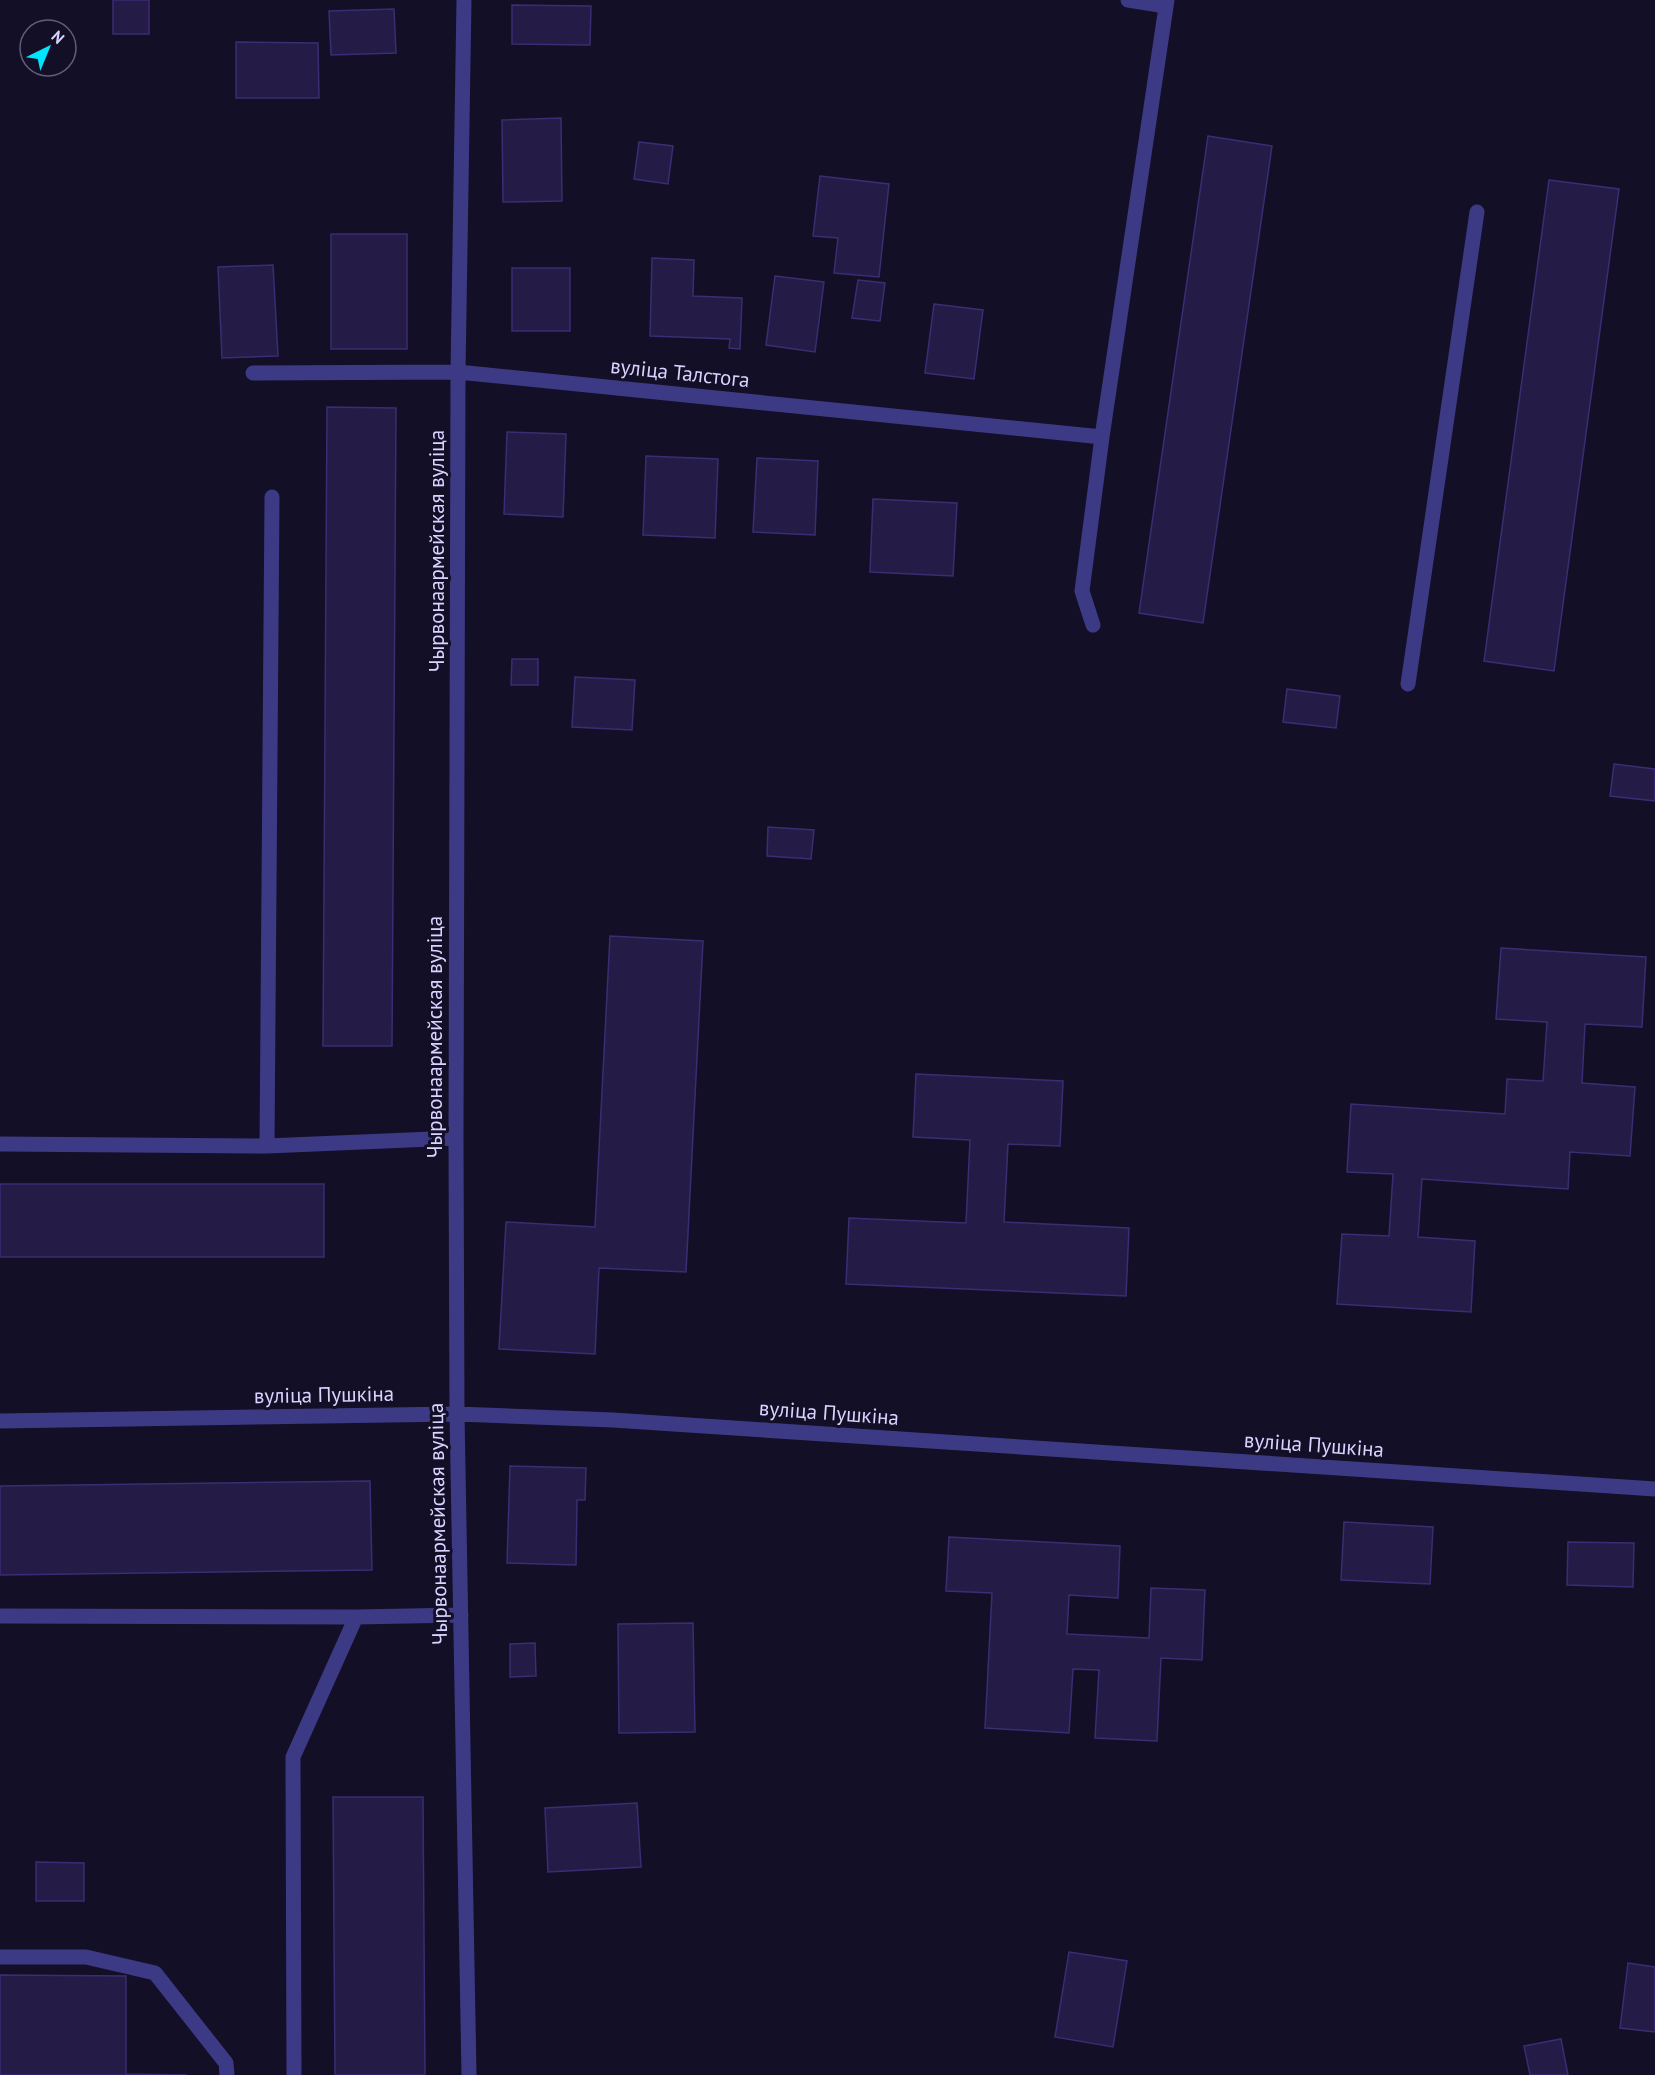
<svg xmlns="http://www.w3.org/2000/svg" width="1655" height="2075" font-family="'PT Sans',sans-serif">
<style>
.building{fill:#241b47;stroke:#3b2d73;stroke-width:1.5}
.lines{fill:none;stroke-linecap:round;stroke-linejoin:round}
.minor{stroke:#3d3a85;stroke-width:15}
.labels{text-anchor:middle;stroke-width:6;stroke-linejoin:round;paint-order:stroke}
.street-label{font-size:21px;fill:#d9d4ff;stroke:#130f26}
</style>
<rect width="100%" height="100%" fill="#130f26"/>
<path class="building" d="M113,0H149V34H113Z
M512,5L591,6L590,45L512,44Z
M394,9L396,53L331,55L329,11Z
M236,42L318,43L319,98H236Z
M561,118L562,201L503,202L502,120Z
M1208,136L1272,146L1203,623L1139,613Z
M639,142L673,146L668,184L634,179Z
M820,176L889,184L879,277L834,273L838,238L813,236Z
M1549,180L1619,189L1554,671L1484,661Z
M331,234H407V349H331Z
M652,258L694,260L693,296L742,298L740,349L729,348L730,339L650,336Z
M273,265L278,356L222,358L218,267Z
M512,268H570V331H512Z
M775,276L824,282L815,352L766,345Z
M858,280L885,283L880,321L852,318Z
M934,304L983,310L974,379L925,373Z
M327,407L396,408L392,1046H323Z
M507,432L566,434L563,517L504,514Z
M646,456L718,459L715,538L643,535Z
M757,458L818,461L815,535L753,532Z
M873,499L957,503L953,576L870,572Z
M512,659H538V685H511Z
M575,677L635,680L632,730L572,727Z
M1287,689L1340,696L1336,728L1283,722Z
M1614,764L1655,769V801L1610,796Z
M768,827L814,830L811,859L767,856Z
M610,936L703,941L686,1272L599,1268L595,1354L499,1349L506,1222L595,1227Z
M1501,948L1646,957L1642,1027L1585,1024L1582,1083L1635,1087L1630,1156L1570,1152L1568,1189L1422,1179L1418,1237L1475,1241L1471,1312L1337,1304L1342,1234L1389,1236L1393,1174L1347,1172L1351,1104L1505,1114L1507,1079L1543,1081L1547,1022L1496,1019Z
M916,1074L1063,1081L1060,1146L1008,1144L1004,1222L1129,1228L1126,1296L846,1284L849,1218L966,1223L970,1140L913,1137Z
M0,1184H324V1257H0Z
M510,1466L586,1468L585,1500H577L576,1565L507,1563Z
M370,1481L372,1570L0,1575V1486Z
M1344,1522L1433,1527L1430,1584L1341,1580Z
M949,1537L1120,1546L1118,1598L1069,1595L1067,1634L1149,1638L1151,1588L1205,1590L1202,1660L1161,1658L1157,1741L1095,1738L1099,1670L1073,1669L1069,1733L985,1728L992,1593L946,1591Z
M1568,1542L1634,1543L1633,1587L1567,1585Z
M693,1623L695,1732L619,1733L618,1624Z
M535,1643L536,1676L510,1677V1644Z
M333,1797H423L425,2075H335Z
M637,1803L641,1867L548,1872L545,1808Z
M36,1862L84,1863V1901H36Z
M1069,1952L1127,1961L1113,2047L1055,2037Z
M1628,1963L1655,1967V2032L1620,2028Z
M0,1975L126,1976V2074L187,2075H0Z
M1561,2039L1568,2075H1530L1524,2046Z"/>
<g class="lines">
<path class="minor" d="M464,0L458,372L456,1138L457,1414L469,2075
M1128,0L1166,6
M253,373L458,372L1102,437
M1093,625L1082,591L1102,437L1167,0
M1408,684L1477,212
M0,1144L267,1146L456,1138
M267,1146L272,497
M0,1421L457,1414L613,1420L1655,1489
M0,1616L356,1617L461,1615
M0,1957H86L155,1973L226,2063L227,2075
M294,2075L293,1757L356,1617"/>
</g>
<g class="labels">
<g class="street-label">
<text transform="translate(680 373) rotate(6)" y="7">вуліца Талстога</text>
<text transform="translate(437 551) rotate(-90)" y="7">Чырвонаармейская вуліца</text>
<text transform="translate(435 1037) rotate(-90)" y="7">Чырвонаармейская вуліца</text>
<text transform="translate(324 1395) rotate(-1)" y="7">вуліца Пушкіна</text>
<text transform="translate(829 1413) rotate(4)" y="7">вуліца Пушкіна</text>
<text transform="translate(1314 1445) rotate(4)" y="7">вуліца Пушкіна</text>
<text transform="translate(438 1524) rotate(-91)" y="7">Чырвонаармейская вуліца</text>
</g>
</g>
<g transform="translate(48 48) rotate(43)"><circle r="28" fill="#130f26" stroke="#625e7d" stroke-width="1.5"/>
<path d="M0-4.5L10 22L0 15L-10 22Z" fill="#00e5ff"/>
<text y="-9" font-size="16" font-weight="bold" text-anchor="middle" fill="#d9d4ff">N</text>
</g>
</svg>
